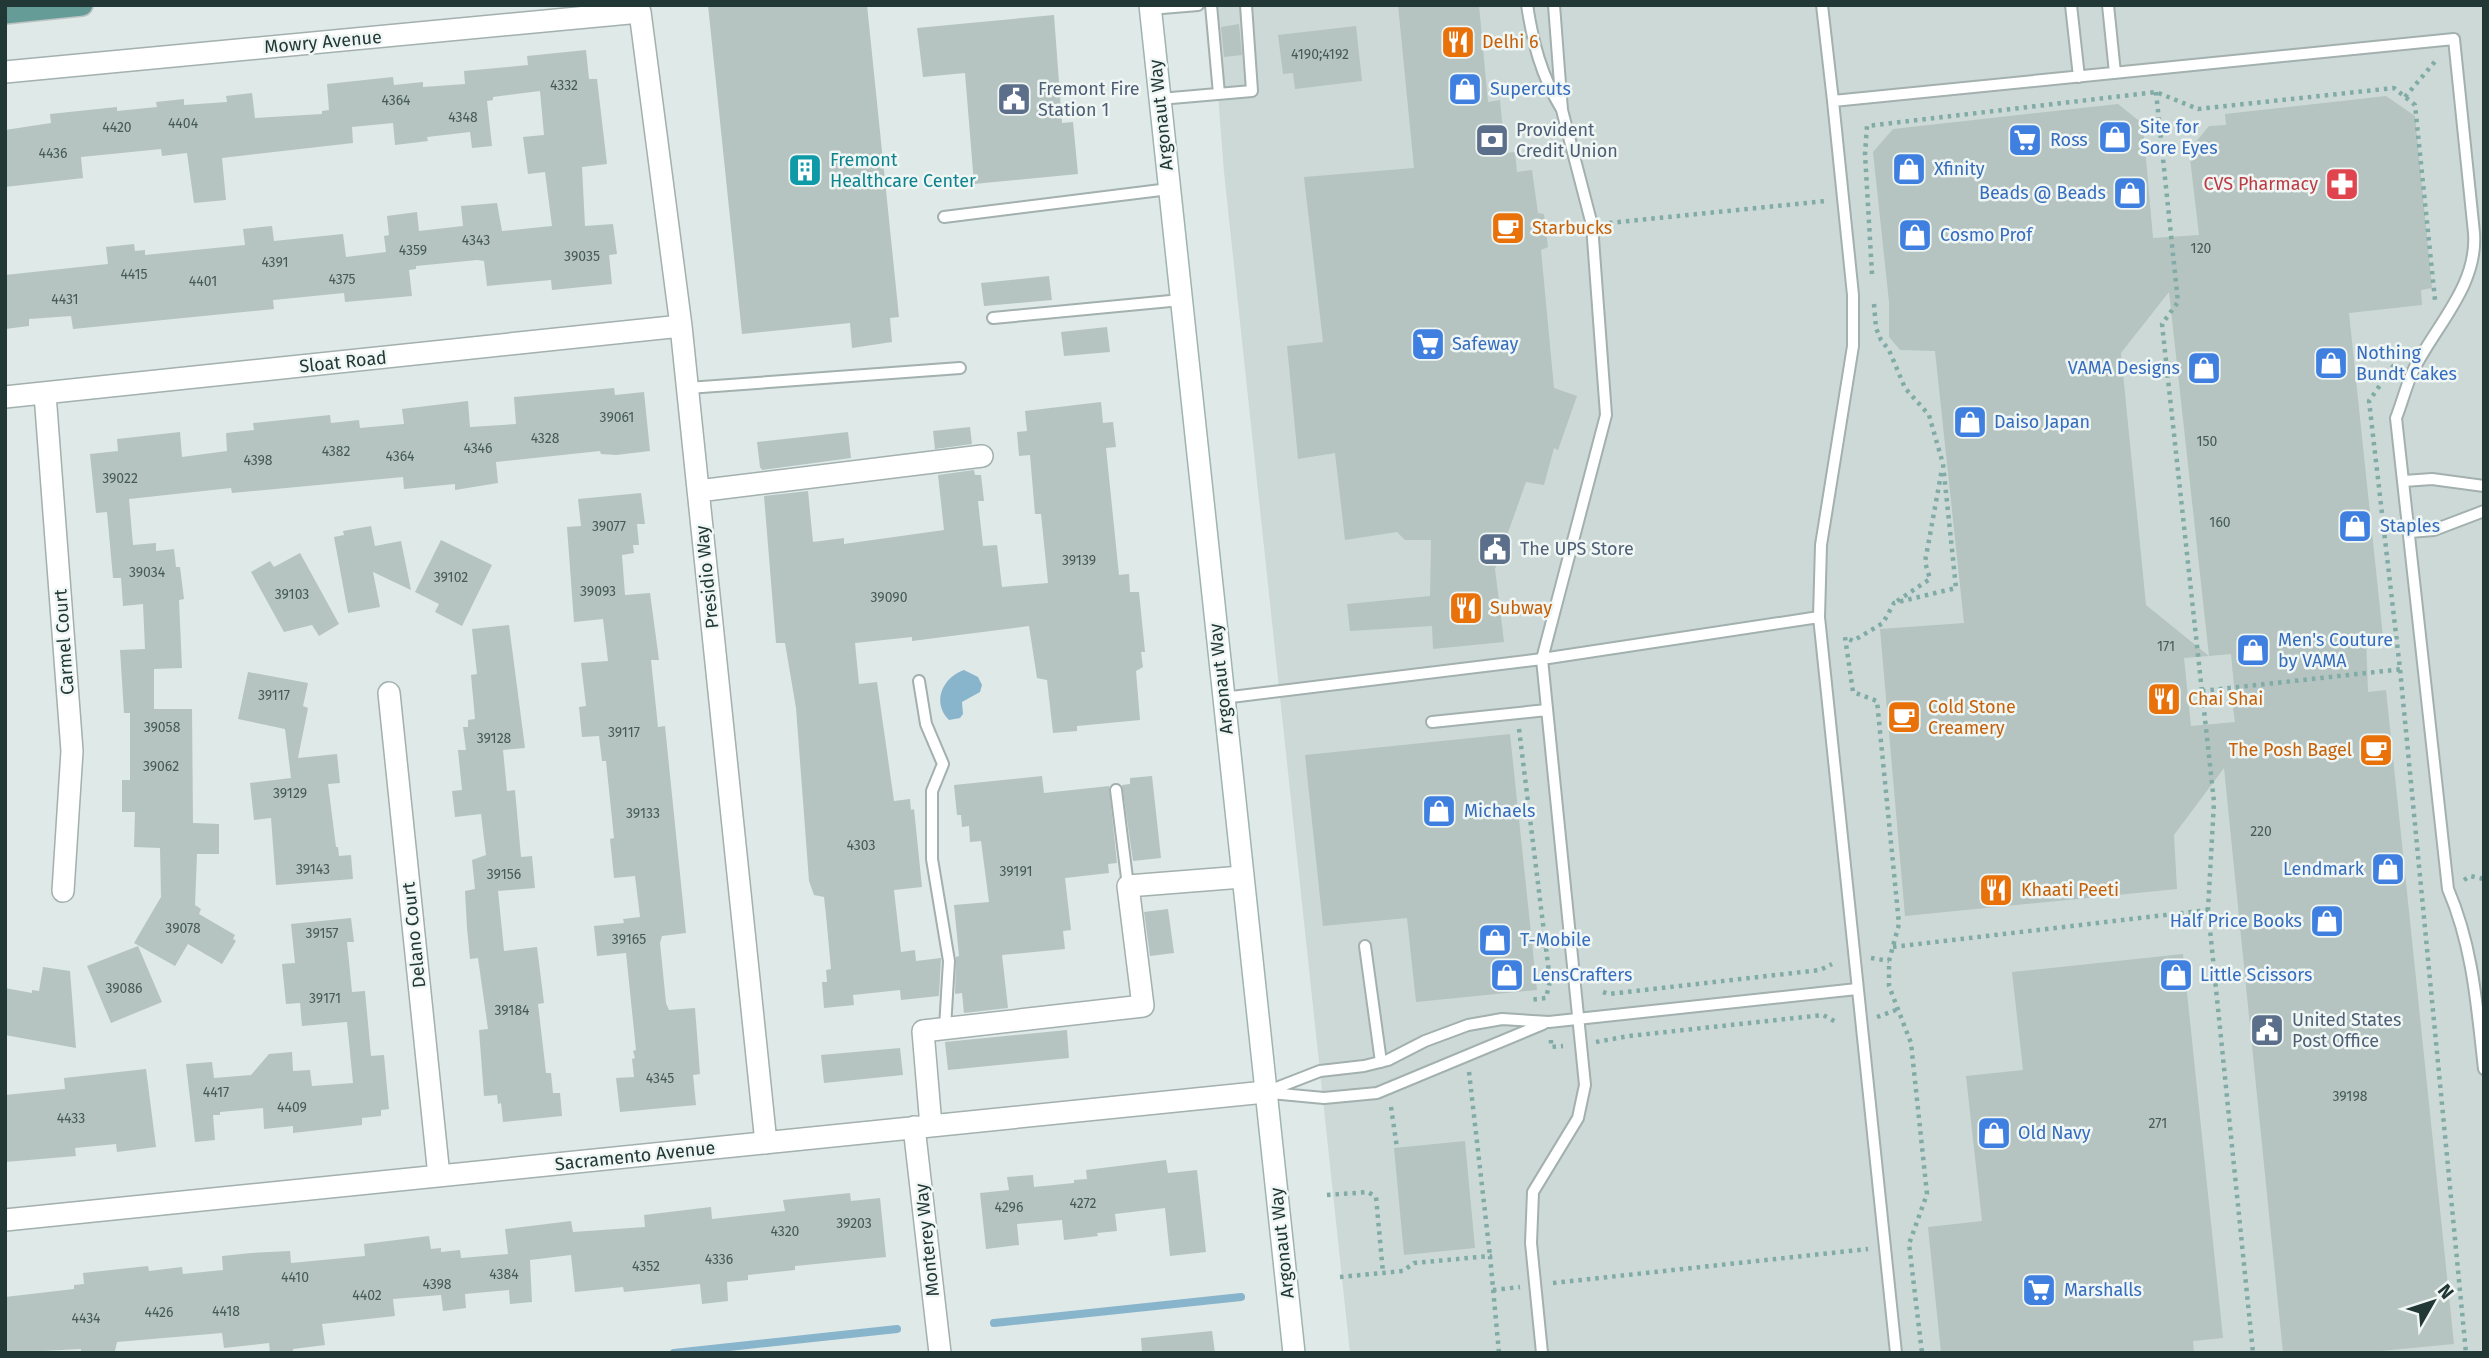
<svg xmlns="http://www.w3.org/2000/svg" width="2489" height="1358" font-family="'Fira Sans',sans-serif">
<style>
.built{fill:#cdd9d6}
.water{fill:#89b5cc}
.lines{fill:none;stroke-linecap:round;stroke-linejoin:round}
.stream{stroke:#89b5cc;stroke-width:8}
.building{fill:#b5c4c0;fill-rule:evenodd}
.lane-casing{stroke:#a2b0ae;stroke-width:14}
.street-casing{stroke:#a2b0ae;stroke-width:24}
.secondary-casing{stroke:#9fb4b0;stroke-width:24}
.primary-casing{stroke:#bcc3c3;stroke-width:24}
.path{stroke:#81aba6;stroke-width:4.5;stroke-dasharray:3.5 5;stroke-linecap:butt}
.lane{stroke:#fff;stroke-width:10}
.street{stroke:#fff;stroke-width:21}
.secondary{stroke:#fff;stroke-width:21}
.primary{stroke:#669c98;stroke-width:21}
.labels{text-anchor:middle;stroke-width:5;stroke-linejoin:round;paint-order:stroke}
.number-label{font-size:14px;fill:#465b58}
.street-label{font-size:18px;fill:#213836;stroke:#eff6f4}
.food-label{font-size:18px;fill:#c56008;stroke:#eff6f4;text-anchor:start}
.service-label{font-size:18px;fill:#4e5e75;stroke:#eff6f4;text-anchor:start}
.shop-label{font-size:18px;fill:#366cbe;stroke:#eff6f4;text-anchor:start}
.culture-label{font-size:18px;fill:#0d838f;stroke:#eff6f4;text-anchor:start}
.health-label{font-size:18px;fill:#be3a42;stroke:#eff6f4;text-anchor:end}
</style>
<rect width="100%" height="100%" fill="#dfe9e7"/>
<path class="built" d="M1211,5H2484V1353H1350L1224,172Z"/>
<path class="water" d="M964,670L978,677L982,685L980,692L962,702L963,714L960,718L949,720C931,702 943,677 964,670Z"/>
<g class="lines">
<path class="stream" d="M994,1323L1241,1297
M674,1353L897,1329"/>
</g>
<path class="building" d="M708,5H867L899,317L890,318L892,342L852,348L850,323L742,334Z
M1398,5H1479L1488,102L1500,100L1505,153L1515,152L1517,172L1532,170L1538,213L1544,214L1548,247L1541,250L1554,388L1577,396L1558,450L1554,448L1544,485L1526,482L1495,569L1504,642L1433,649L1432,626L1350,631L1347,604L1430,596L1431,540H1405L1397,532L1345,540L1335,453L1298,459L1287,346L1323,342L1304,177L1414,168Z
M1054,15L1062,123L1073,122L1078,174L974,184L965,73L923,77L917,28Z
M1239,24L1242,55L1224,57L1221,27Z
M1356,26L1362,81L1295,89L1293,73L1283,74L1278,35Z
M586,50L589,79H597L607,164L582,167L585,226L613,224L617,254L609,255L612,284L552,290L551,280L487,286L484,261L477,260L416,266V269L409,270L412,296L345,302L344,293L273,300L274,309L73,329L71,316L29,319V326L5,329V275L108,264L106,247L134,244L135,251L145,250V255L245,245L243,229L272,226L274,241L343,234L346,257L386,252L384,236L389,235L387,216L417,212L419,231L463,226L461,206L497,203L502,231L552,226L545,172L528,174L523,137L544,135L540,91L493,97V100L487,101L492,146L472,148L470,132L427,137L428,141L395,145L393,123L352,127L353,143L222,158L226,200L194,203L187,153L162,156L161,149L81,157L83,178L5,187V130L51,123L50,114L117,107V111L157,107L156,102L184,99V105L227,102L226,96L252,93L255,118L322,114V111L329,110L327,84L393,77L394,85L423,82V87L465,84L464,71L528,65L527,56Z
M2386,96L2415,116L2432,288L2421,290L2422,305L2349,313L2383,637L2366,639L2368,692L2386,690L2454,1344L2360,1353H2283L2224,768L2174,835L2177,889L1905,916L1880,629L1964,623L1935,351L1900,350L1889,337V302L1873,152L1893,129L2118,104L2143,124L2153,238L2199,235L2189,150L2209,126L2226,125L2225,114ZM2169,292L2209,656L2231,654L2236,707H2233L2235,722L2191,726L2184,658L2209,656L2146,605L2121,353Z
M1049,276L1052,300L984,306L981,283Z
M1107,327L1110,352L1064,356L1061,332Z
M614,388L615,395L644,392L650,451L616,455L601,454L600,451L496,462L498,483L455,490V484L404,489L403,477L232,493L231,488L129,499L133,545L156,543V551L174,549L176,567H180L184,599L179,600L182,668L154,669V709H192L193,823L219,824V854H197L195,905L201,909L199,914L235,935L233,939L236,941L222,964L188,944L175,966L134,943L161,897L160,848L134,847L135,812H122V780H130V713H124L120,650L145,649L143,604L123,606L121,578H113L107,512L96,513L90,454L118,451L117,439L180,432L182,457L227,451L226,433L254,430L253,423L330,415L331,423L359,420L360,428L404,424L402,409L468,401L470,427L516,424L514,397Z
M1101,402L1103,423L1113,422L1116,447L1106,448L1119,575L1129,574L1130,592H1139L1145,652H1141L1143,667L1136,671L1140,720L1077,726V731L1053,733L1047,680L1037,678L1029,626L912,641V637L855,643L859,684L877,682L894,801L910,799L911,810L914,809L922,887L894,890L901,952L915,950L916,961L941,958L939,996L901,1000L900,990L853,995L854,1005L824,1008L822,982H827L826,970L831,969L826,915L824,897L814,895L809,881L796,708L785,643H776L764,496L808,491L813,542L844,538V544L944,530L938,475L974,470L975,475H981L984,501H978L983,546L997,545L1002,587L1048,583L1041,514H1035L1030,455L1019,456L1017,432L1027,431L1025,411Z
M970,427L972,444L935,449L933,431Z
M848,432L851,458L762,470L760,467L757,442Z
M641,493L645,524H637L639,545H633L634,553L622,555L625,595L650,593L659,660H651L658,727L665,726L686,933L662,936L660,943L666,1003L669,1010L695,1008L700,1074L693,1075L696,1105L620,1112L616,1078L634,1077L632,1059L635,1058L633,1051L636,1050L626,953L597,956L594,926L624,923L623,919L640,917L635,876L614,878L610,839L614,838L606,761H602L599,736L582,737L579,707L586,706L581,663L608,661L603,619L574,622L567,527L581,526L578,499Z
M371,526L375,546L401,541L411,590L373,572L380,607L348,613L334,537L344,535L343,531Z
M441,540L492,565L462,626L435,612L439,604L415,592Z
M300,553L339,624L319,636L312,625L284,632L251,572L270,561L274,567Z
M509,625L525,748L503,750L507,791L515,790L521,857L532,856L535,888L498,891L504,951L537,947L544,1003L538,1004L546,1073H551L553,1093H560L562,1116L503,1122L501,1103L498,1104L497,1095L484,1096L479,1030L488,1029L478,958L470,959L467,928L465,891L475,889L472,860L486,855L481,814L455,817L452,791L462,790L458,750H466L463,727H468V720L475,719L471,675L477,674L472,629Z
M248,672L308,683L303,706L308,708L298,758L337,754L340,783L328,784L336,847H338L339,856L351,855L353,879L276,885L271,818L254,820L250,783L291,778L285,729L238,719Z
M1510,734L1537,990L1416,1002L1407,918L1323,926L1305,755Z
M1042,776L1044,793L1109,786L1117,863L1108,864L1109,873L1065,878L1071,930L1063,931L1065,949L1002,955L1008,1008L964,1013L962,993L955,994L956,957L959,956L954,905L989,902L981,841L970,842L969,826L962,827L961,815H957L954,785Z
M1152,776L1161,858L1133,861L1122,785L1130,784V778Z
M1168,909L1174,953L1150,956L1144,912Z
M351,918L354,942H347L352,992L365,991L371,1056L384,1055L389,1109L381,1110V1116L362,1118V1125L293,1133V1126L264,1129L263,1108L220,1112V1115H213L215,1140L195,1142L186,1064L212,1062L214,1078L251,1075L269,1054L292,1052L293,1071L310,1070L312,1086L353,1083L347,1022L302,1026L300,1003L286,1004L282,964L295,963L291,924Z
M138,946L162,1002L111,1023L87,966Z
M2183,954L2223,1338L2193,1341L2194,1353H1941L1928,1227L1982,1221L1966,1076L2023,1070L2012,972Z
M43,967L70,971L76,1048L5,1035V988L32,993V990L39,991Z
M1067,1030L1069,1058L948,1070L945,1042Z
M900,1048L903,1075L824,1083L821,1055Z
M146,1069L156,1147L117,1152L116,1144L75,1148L76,1156L5,1162V1095L65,1089L64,1078Z
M1465,1141L1475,1248L1404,1255L1394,1148Z
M1166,1160L1168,1173L1197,1170L1206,1252L1170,1256L1165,1208L1115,1214L1117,1231L1097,1233L1098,1236L1064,1240L1062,1220L1017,1224L1019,1245L986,1249L980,1193L1009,1190L1007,1177L1033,1175L1034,1187L1074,1183V1180L1087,1179L1086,1170Z
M850,1193L851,1201L880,1198L886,1257L795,1266V1270L748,1275V1280L727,1282L728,1301L702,1304L700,1284L624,1292L623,1287L575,1292L571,1255L530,1260L532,1302L510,1304L509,1290L465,1294L466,1308L443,1311L441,1295L393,1299L395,1316L322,1324L325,1345L293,1349V1353H270L269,1343L224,1348L222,1333L117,1342L115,1351L100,1353H81V1349L5,1353V1297L74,1289V1285L84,1284L83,1273L148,1266L149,1271L182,1267L183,1274L223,1270L222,1256L251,1253L290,1251L291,1263L365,1256L364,1244L429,1236L431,1249L441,1248V1252L460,1250L461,1258L508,1254L505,1229L571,1221L573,1232L645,1227L644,1215L711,1207L712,1219L785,1211L783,1200Z
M1212,1331L1215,1353H1142L1141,1338Z"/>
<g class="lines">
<g class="lane-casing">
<path id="lane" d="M1211,5L1219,94
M1527,5C1533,43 1541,75 1561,108
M1822,5L1833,101
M2071,5L2079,77
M2108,5L2115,73
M1150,9L1198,5
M1160,99L1252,91L1246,5
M944,217L1169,189
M993,318L1181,300
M688,388L960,368
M2404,481L2432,479L2484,486
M2410,532L2434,530L2484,511
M919,681L926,724L943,764L932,791V859L949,961L945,1028
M1223,698L1542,659L1819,617
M1432,722L1547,710
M1116,790L1128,886
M1365,946L1381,1062
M1266,1092L1320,1071L1364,1066L1388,1060L1425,1041L1468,1025L1502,1019L1549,1022L1857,989
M1269,1093L1324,1098L1377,1093L1543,1024
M1542,1353L1531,1243L1533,1192L1578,1118L1585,1085L1542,659L1606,415L1592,225L1562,110L1554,5
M1896,1353L1819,617L1821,545L1853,346V295L1833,101L2454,39L2474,233C2478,286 2435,326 2413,371C2406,386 2402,403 2396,418L2448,889C2473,947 2477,1007 2484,1069"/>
</g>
<g class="street-casing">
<path id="street" d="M5,72L640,12L681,326L766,1143
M45,394L72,751L63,891
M5,397L681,326
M698,491L982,456
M389,693L439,1176
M931,1126L923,1031L1143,1006L1128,886L1242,877
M914,1127L940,1353
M5,1220L1265,1092"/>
</g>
<g class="secondary-casing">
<path id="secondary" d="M1150,5L1294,1353"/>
</g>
<g class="primary-casing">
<path id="primary" d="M5,13L82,5"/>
</g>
<path class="path" d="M2156,92L2178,302L2162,324L2214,802L2208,910L2253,1353
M2405,97L2438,58
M1609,223L1826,201
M1549,229L1576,226
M1872,274L1865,154L1867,126L2156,92L2198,109L2394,88L2415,105L2435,300
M1874,304L1876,328L1881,340L1889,350L1905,388L1929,415L1943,464L1956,588L1894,603L1883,623L1853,641L1845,637L1853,692L1877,701L1899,924L1889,961V986L1911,1043L1927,1194L1909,1244L1922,1353
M2394,365L2369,401L2400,669L2466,1353
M1897,601L1930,579L1925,562L1942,469
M2202,691L2403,669
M1519,729L1550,981L1546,998L1529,1000
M2464,880L2470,876L2484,879
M1893,947L2208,910
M1871,958L1889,961
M1603,992L1609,994L1820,970L1832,964
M1877,1017L1896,1010
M1551,1040V1047L1563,1046
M1596,1042L1629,1036L1823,1015L1836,1022
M1469,1072L1490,1256
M1391,1107L1397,1148
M1327,1195L1368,1192L1376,1197L1383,1273
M1340,1277L1403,1271L1414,1263L1490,1256L1499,1353
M1553,1283L1868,1249
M1493,1290L1520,1287"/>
<use href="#lane" class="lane"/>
<use href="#street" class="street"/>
<use href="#secondary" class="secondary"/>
<use href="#primary" class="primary"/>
</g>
<defs>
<g id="restaurant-square" transform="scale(1.75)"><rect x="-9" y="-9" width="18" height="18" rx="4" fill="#e8710a" stroke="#eff6f4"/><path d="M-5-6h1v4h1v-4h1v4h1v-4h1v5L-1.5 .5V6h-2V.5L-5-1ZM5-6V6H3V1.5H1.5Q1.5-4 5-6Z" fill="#fff"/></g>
<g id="shop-square" transform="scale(1.75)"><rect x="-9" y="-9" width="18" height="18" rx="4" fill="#3f7fe0" stroke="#eff6f4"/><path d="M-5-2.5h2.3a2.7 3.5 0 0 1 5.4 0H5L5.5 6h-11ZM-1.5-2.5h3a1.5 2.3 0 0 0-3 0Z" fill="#fff"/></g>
<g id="civic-square" transform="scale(1.75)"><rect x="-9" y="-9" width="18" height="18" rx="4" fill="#5c6f8a" stroke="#eff6f4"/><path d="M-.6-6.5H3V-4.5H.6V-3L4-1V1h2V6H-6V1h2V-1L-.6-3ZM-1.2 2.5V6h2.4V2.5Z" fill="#fff"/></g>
<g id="bank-square" transform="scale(1.75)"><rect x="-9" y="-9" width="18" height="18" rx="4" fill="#5c6f8a" stroke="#eff6f4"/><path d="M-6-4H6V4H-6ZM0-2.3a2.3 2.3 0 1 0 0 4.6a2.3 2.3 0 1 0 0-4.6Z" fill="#fff"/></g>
<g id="supermarket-square" transform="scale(1.75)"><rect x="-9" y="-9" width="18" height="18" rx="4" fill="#3f7fe0" stroke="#eff6f4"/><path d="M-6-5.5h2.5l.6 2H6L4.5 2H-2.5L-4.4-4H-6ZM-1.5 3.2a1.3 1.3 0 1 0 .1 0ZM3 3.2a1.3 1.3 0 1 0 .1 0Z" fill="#fff"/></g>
<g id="building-square" transform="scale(1.75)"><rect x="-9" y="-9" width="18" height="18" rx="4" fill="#0f9aa8" stroke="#eff6f4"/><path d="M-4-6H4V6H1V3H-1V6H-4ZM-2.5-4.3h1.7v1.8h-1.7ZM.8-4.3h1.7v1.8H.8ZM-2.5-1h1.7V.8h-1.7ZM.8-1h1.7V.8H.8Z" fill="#fff"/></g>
<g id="pharmacy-square" transform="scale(1.75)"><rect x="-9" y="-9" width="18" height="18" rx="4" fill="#e0444e" stroke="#eff6f4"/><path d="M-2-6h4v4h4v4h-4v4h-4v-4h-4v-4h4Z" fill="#fff"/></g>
<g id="cafe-square" transform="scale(1.75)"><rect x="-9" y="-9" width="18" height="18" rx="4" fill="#e8710a" stroke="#eff6f4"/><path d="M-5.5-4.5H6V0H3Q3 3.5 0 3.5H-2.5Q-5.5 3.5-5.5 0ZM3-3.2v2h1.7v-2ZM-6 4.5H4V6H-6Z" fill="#fff"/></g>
</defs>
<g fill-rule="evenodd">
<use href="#restaurant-square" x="1458" y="42"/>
<use href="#shop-square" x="1465" y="89"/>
<use href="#civic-square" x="1014" y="99"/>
<use href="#shop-square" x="2115" y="137"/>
<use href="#bank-square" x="1492" y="140"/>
<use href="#supermarket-square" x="2025" y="140"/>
<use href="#shop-square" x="1909" y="169"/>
<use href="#building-square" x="805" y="170"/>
<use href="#pharmacy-square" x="2342" y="184"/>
<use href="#shop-square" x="2130" y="193"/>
<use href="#cafe-square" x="1508" y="228"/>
<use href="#shop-square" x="1915" y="235"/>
<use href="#supermarket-square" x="1428" y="344"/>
<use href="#shop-square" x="2331" y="363"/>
<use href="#shop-square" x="2204" y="368"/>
<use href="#shop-square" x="1970" y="422"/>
<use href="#shop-square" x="2355" y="526"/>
<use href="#civic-square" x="1495" y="549"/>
<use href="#restaurant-square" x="1466" y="608"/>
<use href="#shop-square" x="2253" y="650"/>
<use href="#restaurant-square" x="2164" y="699"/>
<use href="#cafe-square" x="1904" y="717"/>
<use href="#cafe-square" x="2376" y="750"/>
<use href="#shop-square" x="1439" y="811"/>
<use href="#shop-square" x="2388" y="869"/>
<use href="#restaurant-square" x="1996" y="890"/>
<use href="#shop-square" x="2327" y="921"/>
<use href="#shop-square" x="1495" y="940"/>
<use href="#shop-square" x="1507" y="975"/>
<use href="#shop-square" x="2176" y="975"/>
<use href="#civic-square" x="2267" y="1030"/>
<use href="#shop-square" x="1994" y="1133"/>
<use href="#supermarket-square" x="2039" y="1290"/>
</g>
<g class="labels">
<g class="number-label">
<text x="1320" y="59">4190;4192</text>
<text x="564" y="90">4332</text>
<text x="396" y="105">4364</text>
<text x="463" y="122">4348</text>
<text x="183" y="128">4404</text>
<text x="117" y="132">4420</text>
<text x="53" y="158">4436</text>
<text x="476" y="245">4343</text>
<text x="2201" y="253">120</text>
<text x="413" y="255">4359</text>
<text x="582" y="261">39035</text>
<text x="275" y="267">4391</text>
<text x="134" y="279">4415</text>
<text x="342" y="284">4375</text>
<text x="203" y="286">4401</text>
<text x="65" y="304">4431</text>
<text x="617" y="422">39061</text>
<text x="545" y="443">4328</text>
<text x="2207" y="446">150</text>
<text x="478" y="453">4346</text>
<text x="336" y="456">4382</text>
<text x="400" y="461">4364</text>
<text x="258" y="465">4398</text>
<text x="120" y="483">39022</text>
<text x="2220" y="527">160</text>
<text x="609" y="531">39077</text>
<text x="1079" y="565">39139</text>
<text x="147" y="577">39034</text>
<text x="451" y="582">39102</text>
<text x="598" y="596">39093</text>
<text x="292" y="599">39103</text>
<text x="889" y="602">39090</text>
<text x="2166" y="651">171</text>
<text x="274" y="700">39117</text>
<text x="162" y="732">39058</text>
<text x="624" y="737">39117</text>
<text x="494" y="743">39128</text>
<text x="161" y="771">39062</text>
<text x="290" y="798">39129</text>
<text x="643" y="818">39133</text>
<text x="2261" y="836">220</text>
<text x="861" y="850">4303</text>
<text x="313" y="874">39143</text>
<text x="1016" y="876">39191</text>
<text x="504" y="879">39156</text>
<text x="183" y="933">39078</text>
<text x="322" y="938">39157</text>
<text x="629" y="944">39165</text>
<text x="124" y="993">39086</text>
<text x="325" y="1003">39171</text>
<text x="512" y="1015">39184</text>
<text x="660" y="1083">4345</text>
<text x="216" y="1097">4417</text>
<text x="2350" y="1101">39198</text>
<text x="292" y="1112">4409</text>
<text x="71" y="1123">4433</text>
<text x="2158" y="1128">271</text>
<text x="1083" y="1208">4272</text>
<text x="1009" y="1212">4296</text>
<text x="854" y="1228">39203</text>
<text x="785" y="1236">4320</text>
<text x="719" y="1264">4336</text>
<text x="646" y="1271">4352</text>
<text x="504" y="1279">4384</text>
<text x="295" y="1282">4410</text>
<text x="437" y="1289">4398</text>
<text x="367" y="1300">4402</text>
<text x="226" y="1316">4418</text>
<text x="159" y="1317">4426</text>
<text x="86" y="1323">4434</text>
</g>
<g class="street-label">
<text transform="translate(323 42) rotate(-5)" y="6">Mowry Avenue</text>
<text transform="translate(1161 115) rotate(-96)" y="6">Argonaut Way</text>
<text transform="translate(343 362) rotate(-6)" y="6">Sloat Road</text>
<text transform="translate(707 577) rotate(-96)" y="6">Presidio Way</text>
<text transform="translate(64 642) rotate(-94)" y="6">Carmel Court</text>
<text transform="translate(1221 679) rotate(-96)" y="6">Argonaut Way</text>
<text transform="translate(414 935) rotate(-96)" y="6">Delano Court</text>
<text transform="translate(635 1156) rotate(-6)" y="6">Sacramento Avenue</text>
<text transform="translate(927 1240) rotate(-96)" y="6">Monterey Way</text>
<text transform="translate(1282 1243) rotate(-96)" y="6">Argonaut Way</text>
</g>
<g class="food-label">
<text x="1482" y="48">Delhi 6</text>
<text x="1532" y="234">Starbucks</text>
<text x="1490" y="614">Subway</text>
<text x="2188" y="705">Chai Shai</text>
<text x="1928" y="713">Cold Stone<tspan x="1928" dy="21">Creamery</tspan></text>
<text x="2352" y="756" text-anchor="end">The Posh Bagel</text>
<text x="2021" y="896">Khaati Peeti</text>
</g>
<g class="service-label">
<text x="1038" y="95">Fremont Fire<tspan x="1038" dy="21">Station 1</tspan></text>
<text x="1516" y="136">Provident<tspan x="1516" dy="21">Credit Union</tspan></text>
<text x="1520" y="555">The UPS Store</text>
<text x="2292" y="1026">United States<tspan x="2292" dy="21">Post Office</tspan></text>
</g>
<g class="shop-label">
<text x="1490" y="95">Supercuts</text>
<text x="2140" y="133">Site for<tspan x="2140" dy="21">Sore Eyes</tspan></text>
<text x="2050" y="146">Ross</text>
<text x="1934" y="175">Xfinity</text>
<text x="2106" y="199" text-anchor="end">Beads @ Beads</text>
<text x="1940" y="241">Cosmo Prof</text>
<text x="1452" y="350">Safeway</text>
<text x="2356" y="359">Nothing<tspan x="2356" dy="21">Bundt Cakes</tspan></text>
<text x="2180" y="374" text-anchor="end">VAMA Designs</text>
<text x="1994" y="428">Daiso Japan</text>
<text x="2380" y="532">Staples</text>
<text x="2278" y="646">Men's Couture<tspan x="2278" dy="21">by VAMA</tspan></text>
<text x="1464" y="817">Michaels</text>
<text x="2364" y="875" text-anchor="end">Lendmark</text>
<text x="2302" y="927" text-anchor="end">Half Price Books</text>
<text x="1520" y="946">T-Mobile</text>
<text x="1532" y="981">LensCrafters</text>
<text x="2200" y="981">Little Scissors</text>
<text x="2018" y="1139">Old Navy</text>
<text x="2064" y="1296">Marshalls</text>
</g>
<g class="culture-label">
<text x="830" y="166">Fremont<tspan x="830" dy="21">Healthcare Center</tspan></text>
</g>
<g class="health-label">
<text x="2318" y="190">CVS Pharmacy</text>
</g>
</g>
<rect width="2489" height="1358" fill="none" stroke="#213836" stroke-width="14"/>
<g transform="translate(2433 1302) rotate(51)" stroke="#eff6f4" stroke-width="5" paint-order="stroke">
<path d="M0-5L12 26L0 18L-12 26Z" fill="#213836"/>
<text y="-10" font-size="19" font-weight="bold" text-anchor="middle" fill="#213836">N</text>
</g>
</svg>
